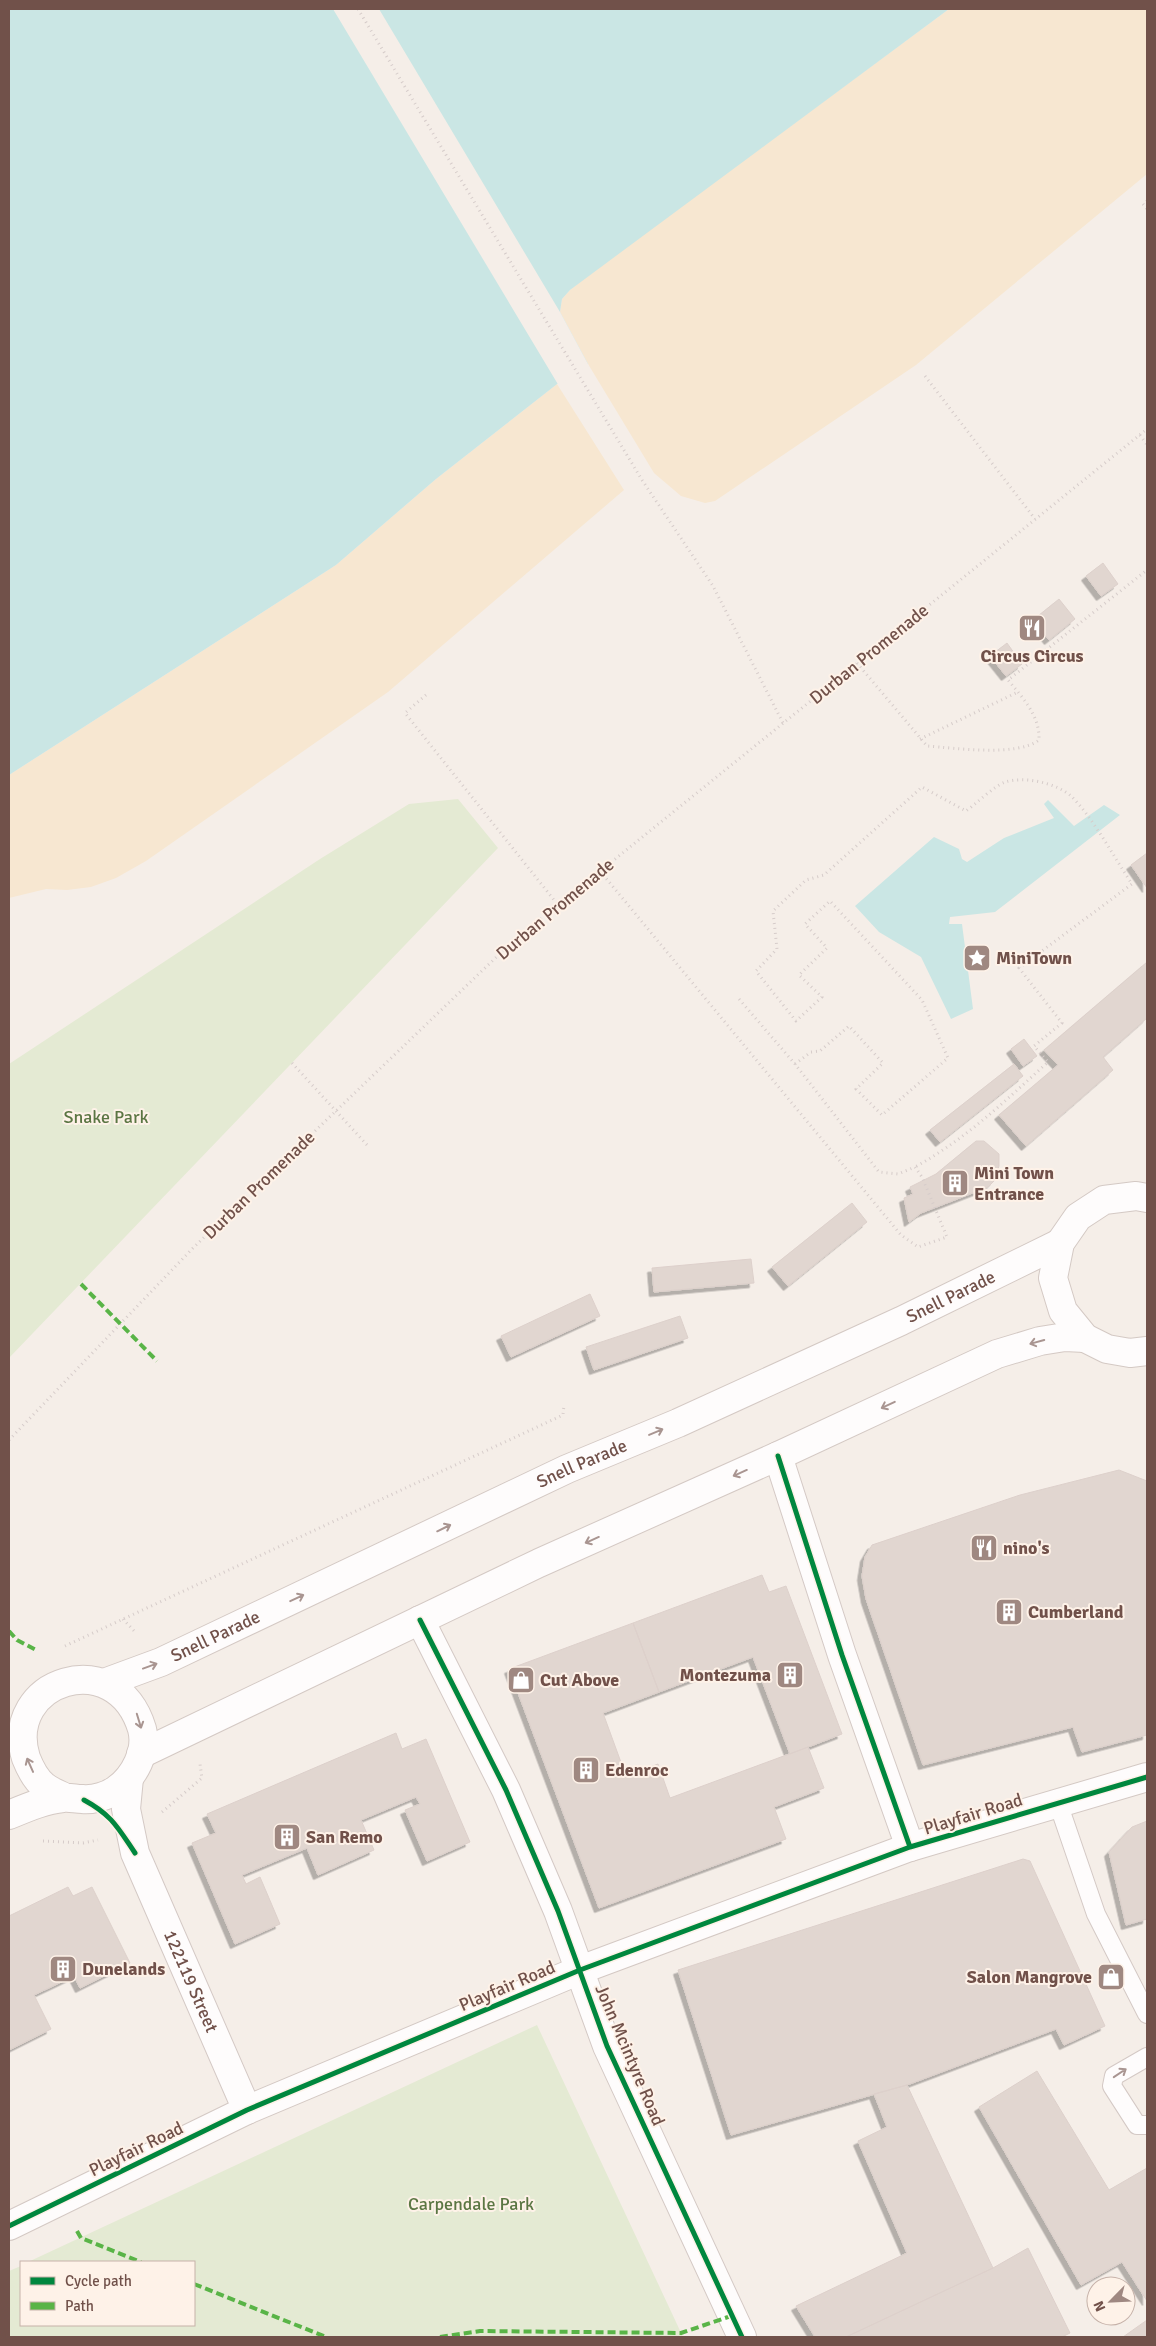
<svg xmlns="http://www.w3.org/2000/svg" width="1156" height="2346" font-family="Signika,sans-serif">
<style>
.green{fill:#e4ead3}
.sand{fill:#f7e7d1}
.water{fill:#cae6e4}
.pier{fill:#f5eee8}
.building{fill:#e1d6d0;stroke:#ddd0cb;filter:url(#shadow)}
.lines{fill:none;stroke-linecap:round;stroke-linejoin:round}
.lane-casing{stroke:#d4c9c5;stroke-width:20}
.street-casing{stroke:#d4c9c5;stroke-width:30}
.secondary-casing{stroke:#d4c9c4;stroke-width:30}
.path{stroke:#d6ccca;stroke-width:3;stroke-dasharray:1 4;stroke-linecap:butt}
.lane{stroke:#fefcfc;stroke-width:18}
.street{stroke:#fefcfc;stroke-width:28}
.secondary{stroke:#fefcfc;stroke-width:28}
.quiet{stroke:#59b447;stroke-width:4;stroke-dasharray:8 4;stroke-linecap:butt}
.cycleway-casing{stroke:#fef2e8;stroke-width:8}
.cycleway{stroke:#00873e;stroke-width:5}
.oneway{stroke:#a99591}
.labels{text-anchor:middle;stroke-width:4;stroke-linejoin:round;paint-order:stroke}
.street-label{font-size:18px;fill:#71514a;stroke:#fef2e8}
.poi-label{font-size:18px;font-weight:bold;fill:#71514a;stroke:#fef2e8;text-anchor:start}
.park-label{font-size:18px;fill:#5b7643;stroke:#fef2e8}
</style>
<defs>
<filter id="shadow"><feDropShadow dx="-4.5" dy="4.5" stdDeviation="0" flood-color="#0004"/></filter>
</defs>
<rect width="100%" height="100%" fill="#f5eee8"/>
<path class="green" d="M458,799L498,848L9,1358V1064L320,859L409,804Z
M537,2025L683,2337H9V2271L21,2266V2325H194V2262H28Z"/>
<path class="sand" d="M949,9H1147V174L916,365L715,501L705,503L681,496L654,473L588,364L560,312L562,299L570,290L591,273Z
M557,384L624,490L388,692L146,861L116,878L91,887L67,890L46,889L9,898V775L336,565L436,479Z"/>
<path class="water" d="M9,9H949L570,290L562,299L560,312L588,364L575,370L436,479L336,565L9,775Z
M1048,800L1074,826L1104,805L1120,815L995,912L950,917L949,924H962L973,1009L951,1019L921,957L879,932L855,906L934,837L959,849L962,859L967,862L1004,838L1054,818L1044,804Z"/>
<path class="pier" d="M333,9H379L560,312L589,366L576,372L559,386Z"/>
<path class="building" d="M1103,563L1118,584L1101,596L1086,576Z
M1059,599L1075,619L1049,640L1033,620Z
M1007,643L1022,664L1006,676L990,656Z
M1147,853V888L1131,865Z
M1147,962V1018L1103,1057L1113,1070L1026,1146L999,1115L1058,1065L1044,1050Z
M1024,1039L1037,1056L1023,1066L1011,1049Z
M1014,1064L1023,1076L940,1142L930,1130Z
M976,1141H984L999,1154V1166L994,1181L988,1187L921,1213L909,1222L904,1198L913,1194L910,1187L936,1174Z
M852,1203L867,1222L788,1286L772,1267Z
M751,1259L754,1283L654,1292L652,1268Z
M590,1294L600,1316L511,1357L501,1336Z
M680,1316L688,1338L594,1370L586,1347Z
M1119,1470L1147,1481V1735L1082,1752L1073,1727L923,1765L866,1599L862,1576L865,1557L872,1545L1020,1495Z
M762,1575L769,1592L786,1586L842,1734L790,1754L753,1657L659,1692L633,1623Z
M633,1623L659,1692L603,1713L626,1776L658,1764L670,1798L808,1747L824,1788L774,1807L786,1839L599,1908L509,1669Z
M396,1733L402,1749L426,1739L470,1842L427,1861L405,1810L420,1804L416,1797L361,1820L374,1850L318,1875L307,1848L242,1875L246,1884L260,1877L280,1924L235,1944L192,1843L216,1833L207,1814Z
M1147,1821V1919L1126,1925L1109,1852L1132,1827Z
M1023,1859L1030,1861L1105,2026L1064,2045L1056,2029L907,2085L731,2135L678,1970Z
M68,1887L73,1896L92,1887L130,1963L80,1988L74,1976L34,1995L51,2029L9,2050V1916Z
M1037,2071L1109,2190L1147,2168V2301L1122,2262L1081,2285L979,2107Z
M907,2085L993,2268L846,2337H815L796,2306L907,2253L858,2141L887,2127L874,2094Z
M1028,2248L1070,2333L1062,2337H846L993,2268Z
M1147,2320V2337H1123Z"/>
<g class="lines">
<g class="lane-casing">
<path id="lane" d="M1058,1803L1096,1914L1147,2014
M1147,2057L1114,2076L1112,2086L1137,2125H1147"/>
</g>
<g class="street-casing">
<g id="street">
<path d="M778,1456L842,1655L910,1847"/>
<path d="M420,1620L506,1790L558,1911L607,2046L742,2337"/>
<path id="s1" d="M129,1778L126,1809L135,1853L247,2110"/>
</g>
</g>
<g class="secondary-casing">
<g id="secondary">
<path d="M1147,1198L1136,1196L1104,1200L1078,1217L1060,1243L1053,1278L1063,1311L1085,1338L1107,1349L1130,1353L1147,1351"/>
<path id="s2" d="M104,1683L161,1662L567,1469L678,1423L901,1321L1060,1243"/>
<path d="M141,1754L539,1563L778,1456L997,1354L1040,1341L1065,1337L1085,1338"/>
<path d="M9,1815C26,1808 44,1800 63,1798C69,1797 76,1799 82,1799C94,1800 108,1796 117,1789C134,1777 148,1751 142,1729C116,1643 2,1681 26,1758C30,1768 35,1779 44,1786C50,1791 58,1794 64,1797"/>
<path d="M9,2226L247,2110L580,1970L910,1847L1147,1777"/>
</g>
</g>
<path class="path" d="M358,9L642,480L713,586L783,723
M1147,201L1143,204L1147,209
M925,376L1035,519
M1140,435L1147,445
M857,663L927,746C955,748 1017,757 1039,740C1040,716 1023,698 1008,680L1147,570
M426,695L405,713L558,905
M920,739L1018,692
M600,871L901,1235L918,1247L947,1237L922,1177L915,1167L898,1174L879,1172L795,1064L739,999
M292,1063L368,1146
M795,1064L811,1052L820,1051L849,1026L883,1063L856,1089L882,1115L948,1058L922,1000L830,901L805,924L827,948L799,975L822,997L796,1021L756,971L777,949L773,911L806,880L824,875L922,787L966,811C976,804 994,786 1005,782C1025,776 1056,783 1071,796C1092,816 1115,859 1132,884L1019,968L1062,1023L1034,1046L1048,1062C1005,1101 966,1139 915,1167
M9,1440L193,1248L510,944L1147,429
M123,1619L136,1633
M65,1646L563,1415L564,1405
M162,1812L202,1778L200,1764
M43,1841L83,1843L98,1840"/>
<use href="#lane" class="lane"/>
<use href="#street" class="street"/>
<use href="#secondary" class="secondary"/>
<path class="quiet" d="M81,1284L157,1361
M9,1631L17,1640L38,1651
M77,2231L81,2238L141,2262
M194,2284L326,2337
M440,2337L480,2331L681,2333L731,2316"/>
<g class="cycleway-casing">
<path id="cycleway" d="M778,1456L842,1655L910,1847
M420,1620L506,1790L558,1911L607,2046L742,2337
M84,1800C112,1815 118,1828 135,1853
M9,2226L247,2110L580,1970L910,1847L1147,1777"/>
</g>
<use href="#cycleway" class="cycleway"/>
</g>
<defs><path id="oneway-shaft" d="M-6 0H5M1.5-3L5.5 0L1.5 3" fill="none" stroke-width="1.6" stroke-linecap="round" stroke-linejoin="round" transform="scale(1.25)"/></defs>
<g class="oneway">
<use href="#oneway-shaft" transform="translate(1037 1342) rotate(165)"/>
<use href="#oneway-shaft" transform="translate(888 1405) rotate(155)"/>
<use href="#oneway-shaft" transform="translate(656 1432) rotate(-23)"/>
<use href="#oneway-shaft" transform="translate(740 1473) rotate(156)"/>
<use href="#oneway-shaft" transform="translate(444 1528) rotate(-26)"/>
<use href="#oneway-shaft" transform="translate(592 1540) rotate(156)"/>
<use href="#oneway-shaft" transform="translate(297 1598) rotate(-25)"/>
<use href="#oneway-shaft" transform="translate(150 1666) rotate(-20)"/>
<use href="#oneway-shaft" transform="translate(139 1721) rotate(73)"/>
<use href="#oneway-shaft" transform="translate(30 1765) rotate(-114)"/>
<use href="#oneway-shaft" transform="translate(1120 2073) rotate(-34)"/>
</g>
<defs>
<g id="restaurant-square" transform="scale(1.4375)"><rect x="-9" y="-9" width="18" height="18" rx="4" fill="#9f8881" stroke="#fef2e8"/><path d="M-5-6h1v4h1v-4h1v4h1v-4h1v5L-1.5 .5V6h-2V.5L-5-1ZM5-6V6H3V1.5H1.5Q1.5-4 5-6Z" fill="#fff"/></g>
<g id="sight-square" transform="scale(1.4375)"><rect x="-9" y="-9" width="18" height="18" rx="4" fill="#9f8881" stroke="#fef2e8"/><path d="M0-6L1.8-2.2L6-1.7L2.9 1.2L3.7 5.4L0 3.3L-3.7 5.4L-2.9 1.2L-6-1.7L-1.8-2.2Z" fill="#fff"/></g>
<g id="building-square" transform="scale(1.4375)"><rect x="-9" y="-9" width="18" height="18" rx="4" fill="#9f8881" stroke="#fef2e8"/><path d="M-4-6H4V6H1V3H-1V6H-4ZM-2.5-4.3h1.7v1.8h-1.7ZM.8-4.3h1.7v1.8H.8ZM-2.5-1h1.7V.8h-1.7ZM.8-1h1.7V.8H.8Z" fill="#fff"/></g>
<g id="shop-square" transform="scale(1.4375)"><rect x="-9" y="-9" width="18" height="18" rx="4" fill="#9f8881" stroke="#fef2e8"/><path d="M-5-2.5h2.3a2.7 3.5 0 0 1 5.4 0H5L5.5 6h-11ZM-1.5-2.5h3a1.5 2.3 0 0 0-3 0Z" fill="#fff"/></g>
</defs>
<g fill-rule="evenodd">
<use href="#restaurant-square" x="1032" y="628"/>
<use href="#sight-square" x="977" y="958"/>
<use href="#building-square" x="955" y="1183"/>
<use href="#restaurant-square" x="984" y="1548"/>
<use href="#building-square" x="1009" y="1612"/>
<use href="#building-square" x="790" y="1675"/>
<use href="#shop-square" x="521" y="1680"/>
<use href="#building-square" x="586" y="1770"/>
<use href="#building-square" x="287" y="1837"/>
<use href="#building-square" x="63" y="1969"/>
<use href="#shop-square" x="1111" y="1977"/>
</g>
<g class="labels">
<g class="street-label">
<text transform="translate(869 654) rotate(-39)" y="6">Durban Promenade</text>
<text transform="translate(555 909) rotate(-40)" y="6">Durban Promenade</text>
<text transform="translate(259 1185) rotate(-44)" y="6">Durban Promenade</text>
<text dy="6" stroke="none"><textPath href="#s2" startOffset="931">Snell Parade</textPath></text>
<text dy="6" stroke="none"><textPath href="#s2" startOffset="526">Snell Parade</textPath></text>
<text dy="6" stroke="none"><textPath href="#s2" startOffset="121">Snell Parade</textPath></text>
<text transform="translate(973 1814) rotate(-17)" y="6">Playfair Road</text>
<text dy="6" stroke="none"><textPath href="#s1" startOffset="216">122119 Street</textPath></text>
<text transform="translate(507 1986) rotate(-23)" y="6">Playfair Road</text>
<text transform="translate(630 2055) rotate(67)" y="6">John Mcintyre Road</text>
<text transform="translate(136 2149) rotate(-26)" y="6">Playfair Road</text>
</g>
<g class="poi-label">
<text x="1032" y="662" text-anchor="middle">Circus Circus</text>
<text x="996" y="964">MiniTown</text>
<text x="974" y="1179">Mini Town<tspan x="974" dy="21">Entrance</tspan></text>
<text x="1003" y="1554">nino's</text>
<text x="1028" y="1618">Cumberland</text>
<text x="771" y="1681" text-anchor="end">Montezuma</text>
<text x="540" y="1686">Cut Above</text>
<text x="605" y="1776">Edenroc</text>
<text x="306" y="1843">San Remo</text>
<text x="82" y="1975">Dunelands</text>
<text x="1092" y="1983" text-anchor="end">Salon Mangrove</text>
</g>
<g class="park-label">
<text x="106" y="1123">Snake Park</text>
<text x="471" y="2210">Carpendale Park</text>
</g>
</g>
<rect width="1156" height="2346" fill="none" stroke="#71514a" stroke-width="20"/>
<rect x="20" y="2261" width="175" height="65" fill="#fef2e8" stroke="#c6b2a9"/>
<rect x="30" y="2277" width="25" height="8" fill="#00873e" stroke="#c6b2a9"/>
<text x="65" y="2286" font-size="15" fill="#71514a">Cycle path</text>
<rect x="30" y="2302" width="25" height="8" fill="#59b447" stroke="#c6b2a9"/>
<text x="65" y="2311" font-size="15" fill="#71514a">Path</text>
<g transform="translate(1111 2301) rotate(246)"><circle r="24" fill="#fef2e8" stroke="#c6b2a9"/>
<path d="M0-4L9 19L0 12L-9 19Z" fill="#9f8881"/>
<text y="-8" font-size="14" font-weight="bold" text-anchor="middle" fill="#71514a">N</text>
</g>
</svg>
